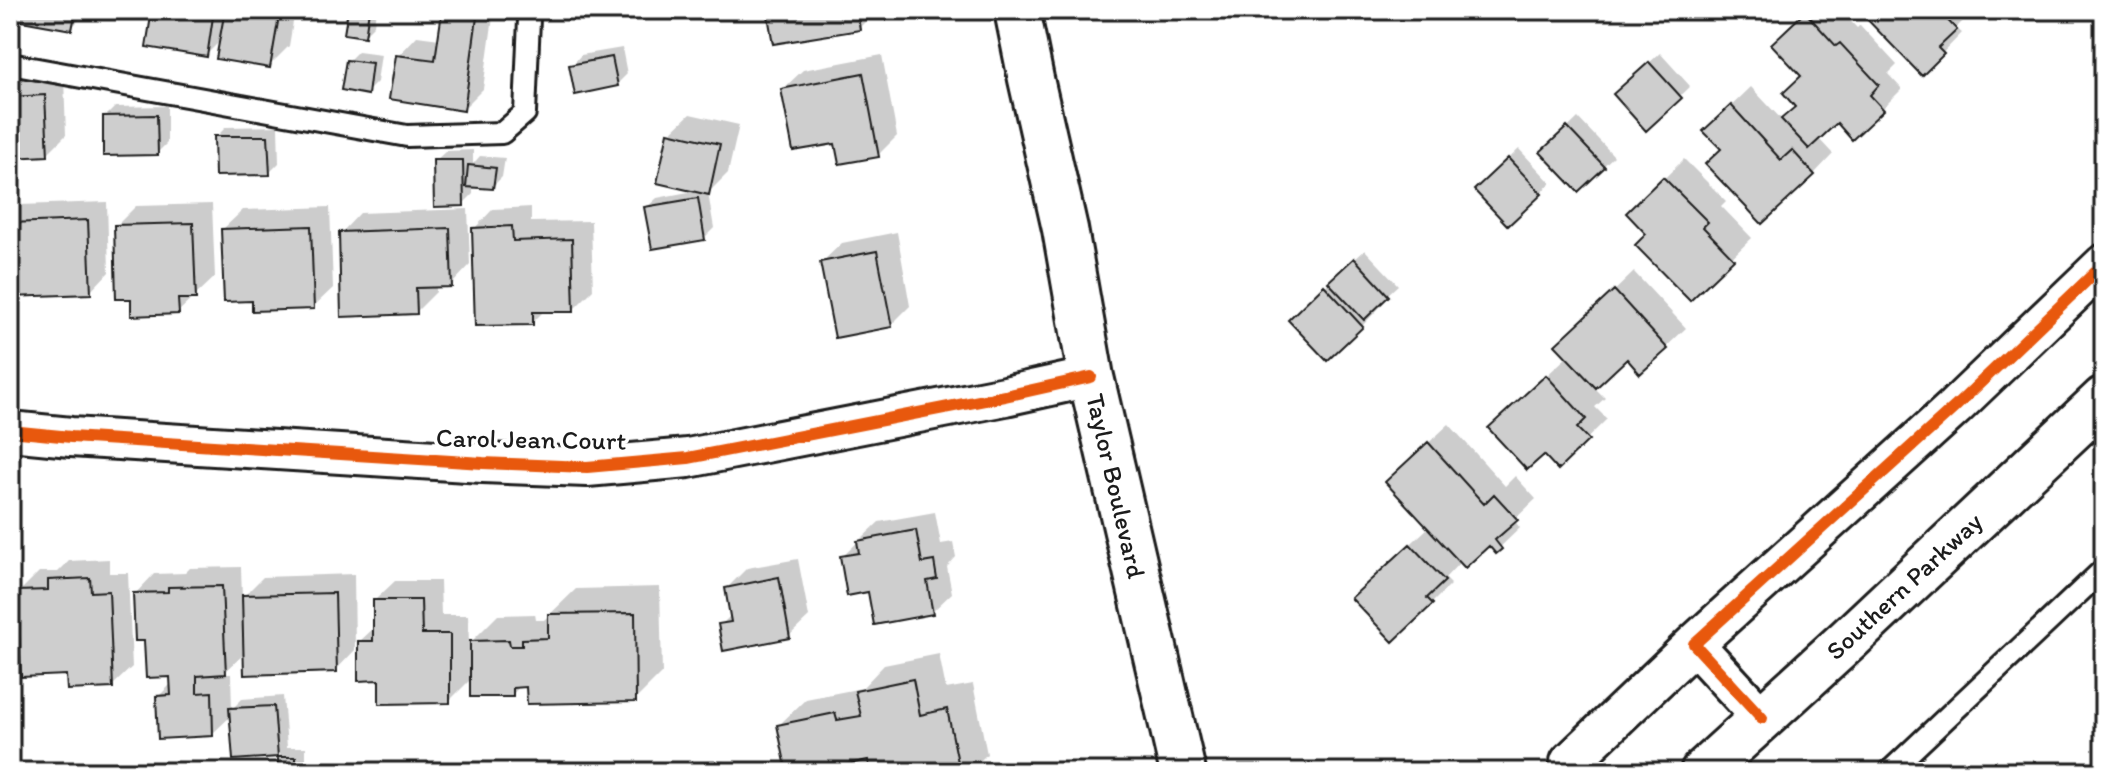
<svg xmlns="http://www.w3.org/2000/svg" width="2114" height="782" font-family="Itim,sans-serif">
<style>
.shadow{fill:#0003}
.building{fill:#cecece;stroke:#1c1c1c;stroke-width:2}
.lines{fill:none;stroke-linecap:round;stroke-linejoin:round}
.service-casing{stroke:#1c1c1c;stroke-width:26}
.minor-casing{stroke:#1c1c1c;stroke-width:44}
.secondary-casing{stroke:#1c1c1c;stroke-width:50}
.primary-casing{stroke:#1c1c1c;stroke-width:50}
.service{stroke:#fff;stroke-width:20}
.minor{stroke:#fff;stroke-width:38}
.secondary{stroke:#fff;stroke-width:44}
.primary{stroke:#fff;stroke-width:44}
.cycleway-casing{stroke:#fff;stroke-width:17}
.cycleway{stroke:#e8590c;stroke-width:12}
.labels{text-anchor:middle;stroke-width:7;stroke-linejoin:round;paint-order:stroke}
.street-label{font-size:26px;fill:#1c1c1c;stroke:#fff}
</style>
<rect width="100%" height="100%" fill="#fff"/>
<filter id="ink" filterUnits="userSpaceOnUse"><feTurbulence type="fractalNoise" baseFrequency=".0125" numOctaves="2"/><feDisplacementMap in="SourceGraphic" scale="16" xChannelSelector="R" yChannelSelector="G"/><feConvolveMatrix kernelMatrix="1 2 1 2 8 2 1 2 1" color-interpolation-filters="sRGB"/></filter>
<g filter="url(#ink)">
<path class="shadow" d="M11,10H89L72,27L10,17Z
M154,10H295L289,46L269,66L222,39L206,55Z
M350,10H376L374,25L364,35Z
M447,10H494L483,89L463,109L398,56L417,36L440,39L444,13Z
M769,10H877L859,28Z
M1810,10H1840L1857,28L1860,25L1897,65L1888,74L1902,89L1882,109L1837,120L1818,138L1833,154L1814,174L1723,148L1726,111L1751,87L1783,121L1797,106L1803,76L1791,28Z
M1861,10H1974L1956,28L1962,33L1922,74Z
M622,48L627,74L616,85L571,66L581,55Z
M358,51L381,54L377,82L367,92L348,61Z
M1660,53L1690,86L1646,128L1626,84Z
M882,55L897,136L878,155L837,142L783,89L803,70Z
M64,77L66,135L47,154L10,156V80Z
M167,106V143L157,153L105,117L115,107Z
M690,114L739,125L728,173L708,193L714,228L704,238L646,208L657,198L699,190L670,133Z
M1578,118L1614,156L1578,190L1543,152Z
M278,126L279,163L269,173L216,137L226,127Z
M1519,149L1551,183L1508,223L1476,190Z
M473,150V164L480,156L505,158L502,177L492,187L473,185V194L463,204L435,161L446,151Z
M1684,159L1726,201L1721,206L1752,238L1690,298L1649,234L1629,213Z
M107,202L109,272L90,292L10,295V215L20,205Z
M212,204L215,277L178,312L116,226L136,206Z
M330,207L333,288L313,307L254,299L223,229L243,210Z
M531,207V222L591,221L593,290L573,310H545L532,323L474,229L493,209Z
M468,209L470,265L451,285H436V292L416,312L341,233L360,213Z
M897,232L910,306L891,325L822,262L842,243Z
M1365,250L1398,285L1378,303L1381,306L1362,326L1310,300Z
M1634,272L1686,328L1666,347L1627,356L1594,387L1605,398L1595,407L1607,419L1558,467L1510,409L1568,356L1578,326Z
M1449,424L1505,486L1515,476L1536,499L1514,520L1520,528L1496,551L1489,543L1461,561L1445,578L1451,584L1432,603L1374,578L1429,527L1407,463Z
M935,512L941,544L953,542L956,557L947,567L952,593L932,612L869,590L842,557L879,522Z
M10,552H16L17,594L39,572H58L69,561L109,559V573H128L132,667L112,686L68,673L21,640L10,651Z
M798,559L809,617L789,636L721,625L732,614L727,588L747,568Z
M241,567L242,598L263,577L354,574L355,650L336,670L246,652L223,674H231L232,709L242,699L283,696L287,747H306V768L301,772H280V754L235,758L232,715L212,734L158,697L173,682L172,675L146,639L135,594L154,574L185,573L190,568Z
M395,581H440L441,615H468L469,644L498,615L535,614L536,620H544L576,589L660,587L662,673L635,700L528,685H521L512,695L472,678L449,701L381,678L360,641L375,627V600Z
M939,654L946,689L973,684L987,754L969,772H873L870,758L847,762L841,769L825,772H789L779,725L806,699L862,688L884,665Z
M10,688H17L18,743L10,752Z
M724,761V772H608L613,767Z"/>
<path class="building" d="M10,10H76L72,30L10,19Z
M152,10H214L207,57L146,47Z
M225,10H249L279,16L270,68L216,59Z
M348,10H369L365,37L344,34Z
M767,10H857L860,30L773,44Z
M1858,10H1938L1957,30L1938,48L1944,54L1922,76Z
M442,12L477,17L464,111L389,99L396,55L435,60Z
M1805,12L1836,46L1840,43L1879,85L1870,95L1884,110L1852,140L1837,123L1809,149L1781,119L1795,107L1783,93L1801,76L1771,44Z
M612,57L618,86L575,95L569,65Z
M346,60L372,63L368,95L341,90Z
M1649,62L1682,98L1646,131L1613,94Z
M863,73L879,157L839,164L835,144L793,151L781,89Z
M45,95L48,156L10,158V97Z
M1731,105L1781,160L1792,150L1815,175L1762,224L1705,164L1721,149L1703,131Z
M157,115L158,155L103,156V116Z
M1567,127L1605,167L1578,192L1540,152Z
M668,132L720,144L709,195L657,183Z
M214,136H268L270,175L215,176Z
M1508,158L1542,194L1508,226L1474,190Z
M433,160H463L464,206L434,207Z
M468,165L496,168L493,189L466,187Z
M1663,177L1708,222L1703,227L1734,259L1690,301L1635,245L1646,234L1626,213Z
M698,198L705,240L652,249L644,207Z
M88,220L91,294L10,297V223Z
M193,223L196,299H178L179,314L131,316V299H116L114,225Z
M311,226L314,309L252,311V301L224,302L221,229Z
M512,226L513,241L572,239L574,312H533V325L475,326L472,228Z
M450,228L452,287L416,288L417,314L341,317L339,232Z
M877,251L892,327L835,338L820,262Z
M1354,258L1389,296L1364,320L1328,282Z
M1324,285L1363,327L1327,361L1288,320Z
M1614,290L1668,349L1640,374L1627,359L1596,388L1555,345Z
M1546,375L1586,419L1577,428L1589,440L1558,470L1544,455L1527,470L1488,428Z
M1428,442L1484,504L1494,494L1518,520L1495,540L1502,549L1496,554L1489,546L1465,568L1385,482Z
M916,530L922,563L934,561L937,579L927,581L933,614L874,625L868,592L847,596L840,556L859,553L857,541Z
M1410,544L1445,581L1427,598L1433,604L1393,642L1351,598Z
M779,577L790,638L723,651L718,624L731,622L725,588Z
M90,578L91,592L109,591L113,688L67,690L66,675L21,677L17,591L48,590V580Z
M222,586L226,674L197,676V693L212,692L213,736L158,739L156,696L171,695L170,677L146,678L144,641H135L133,593L168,592V587Z
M335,593L337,672L244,675L242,595Z
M373,600H421L422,634H450V703L379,704V680L358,681V641H373Z
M635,613L636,702L527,704L526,687L513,688V697H470V641L509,640L510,646H522V639L548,638V614Z
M913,679L920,715L947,709L960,772H871L868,760L840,766L842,771L835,772H787L777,725L835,713L837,720L861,716L855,691Z
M274,706L278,757L233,760L229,708Z
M278,757H296V772H278Z"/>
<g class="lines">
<g class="service-casing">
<path id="service" d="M10,64L407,136L502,133L525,113L529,19L527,10
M1889,772L2104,569"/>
</g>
<g class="minor-casing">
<path id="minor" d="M10,431L71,437L483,463L587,467L688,458L1005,396L1091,377
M1762,718L1694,644L1955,407L2104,264
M1570,762L1694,644"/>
</g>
<g class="secondary-casing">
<path id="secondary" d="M1703,772L1848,640L2104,399"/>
</g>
<g class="primary-casing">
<path id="primary" d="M1017,10L1031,79L1065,229L1091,377L1183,772"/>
</g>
<use href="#service" class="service"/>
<use href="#minor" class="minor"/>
<use href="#secondary" class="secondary"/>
<use href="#primary" class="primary"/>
<g class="cycleway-casing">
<path id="cycleway" d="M10,431L71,437L483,463L587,467L688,458L1005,396L1091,377
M1762,718L1694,644L1955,407L2104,264"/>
</g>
<use href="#cycleway" class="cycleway"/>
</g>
</g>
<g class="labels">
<g class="street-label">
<text transform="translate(531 439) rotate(1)" y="9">Carol Jean Court</text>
<text transform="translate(1116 486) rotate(77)" y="9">Taylor Boulevard</text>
<text transform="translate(1904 586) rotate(-43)" y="9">Southern Parkway</text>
</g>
</g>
<rect width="2114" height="782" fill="none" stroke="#fff" stroke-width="40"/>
<rect x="20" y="20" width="2074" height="742" fill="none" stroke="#1c1c1c" stroke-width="3" filter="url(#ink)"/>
</svg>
